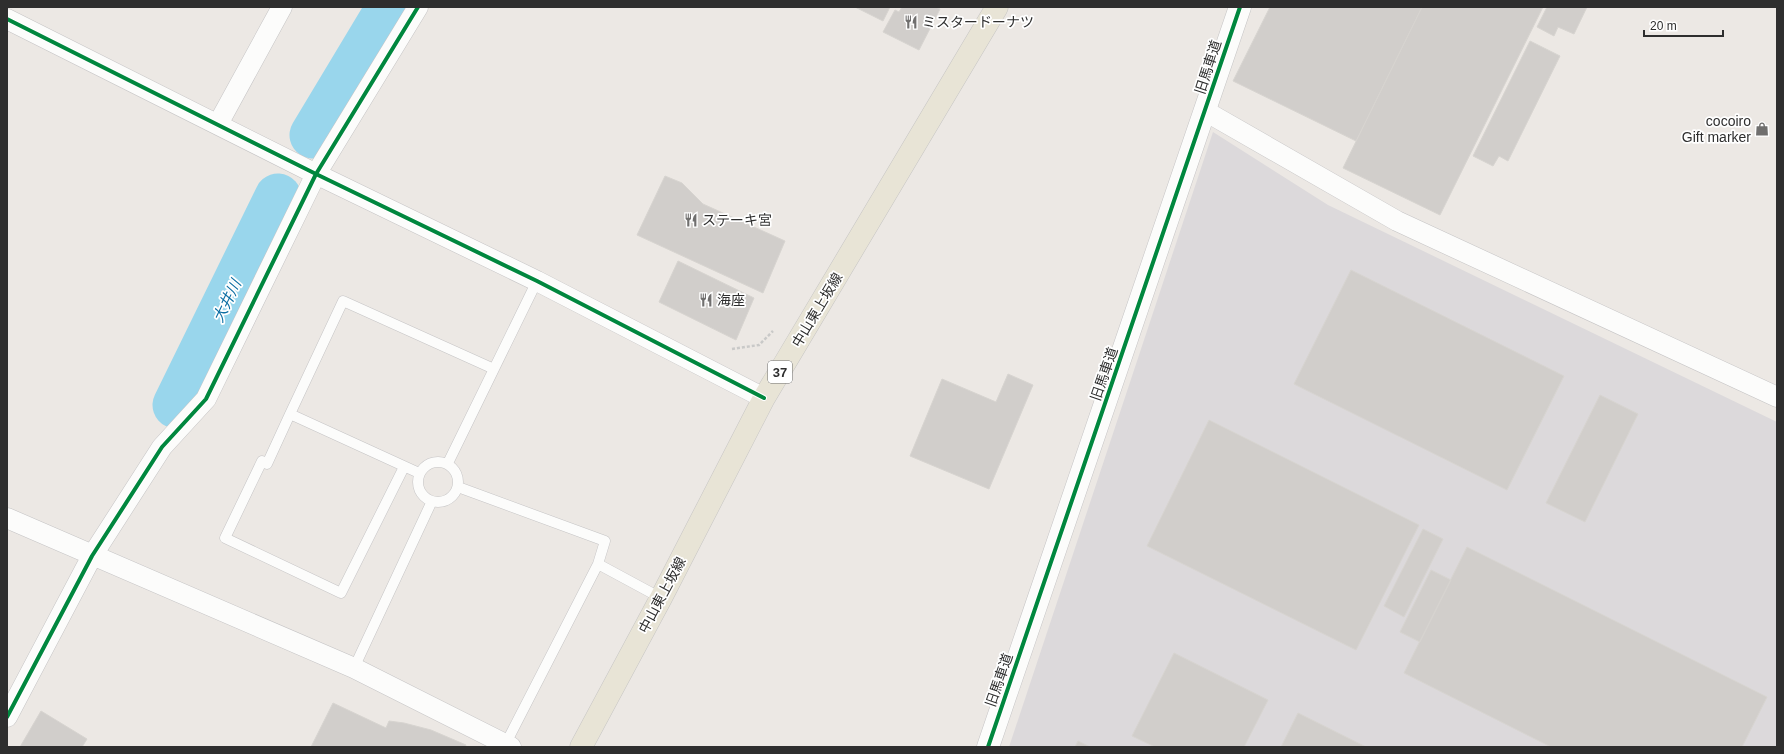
<svg xmlns="http://www.w3.org/2000/svg" width="1784" height="754" font-family="Helvetica,'Noto Sans JP',sans-serif">
<style>
.industrial{fill:#dcd9db}
.lines{fill:none;stroke-linecap:round;stroke-linejoin:round}
.river{stroke:#99d6ec;stroke-width:47}
.building{fill:#d1cecb;stroke:#d7d4d0}
.service-casing{stroke:#c5c4c5;stroke-width:11}
.minor-casing{stroke:#c5c4c5;stroke-width:21}
.tertiary-casing{stroke:#c5c4c5;stroke-width:23}
.primary-casing{stroke:#c6c5c4;stroke-width:23}
.path{stroke:#c9c9c8;stroke-width:2.5;stroke-dasharray:3 2;stroke-linecap:butt}
.service{stroke:#fcfcfb;stroke-width:10}
.minor{stroke:#fcfcfb;stroke-width:20}
.tertiary{stroke:#fcfcfb;stroke-width:22}
.primary{stroke:#e8e4d6;stroke-width:22}
.cycleway-casing{stroke:#fff;stroke-width:6}
.cycleway{stroke:#00873e;stroke-width:4}
.labels{text-anchor:middle;stroke-width:3.5;stroke-linejoin:round;paint-order:stroke}
.shield{fill:#fff;stroke:#6d6d6d;stroke-width:1}
.shield-label{font-size:13px;font-weight:bold;fill:#2e2e2e}
.poi-label{font-size:14px;fill:#2e2e2e;stroke:#fff;text-anchor:start}
.street-label{font-size:14px;fill:#2e2e2e;stroke:#fff}
.water-label{font-size:15px;font-style:italic;fill:#0d6fa3;stroke:#fff}
</style>
<rect width="100%" height="100%" fill="#ece8e4"/>
<path class="industrial" d="M1213,132L1328,205L1777,422V747H1009Z"/>
<g class="lines">
<path class="river" d="M313,135L390,7
M176,405L278,197"/>
</g>
<path class="building" d="M855,7H890L883,21Z
M902,7H935L940,9L919,50L883,32L895,10L899,12Z
M1270,7H1422L1356,141L1233,81Z
M1422,7H1543L1440,215L1343,168Z
M1547,7H1587L1574,34L1558,27L1554,36L1537,27Z
M1530,41L1560,56L1508,161L1499,156L1493,166L1473,156Z
M665,176L682,183L703,204L785,241L763,293L637,235Z
M678,261L754,298L736,340L659,302Z
M1351,270L1564,376L1507,490L1294,384Z
M1008,374L1033,385L989,489L910,456L942,379L996,402Z
M1600,395L1638,414L1585,522L1546,503Z
M1209,420L1419,525L1356,650L1147,546Z
M1423,529L1443,539L1404,617L1384,606Z
M1467,547L1767,697L1742,747H1551L1404,673Z
M1431,570L1451,580L1420,642L1400,632Z
M1174,653L1268,700L1244,747H1155L1132,736Z
M333,703L386,728L389,721L404,723L431,730L466,745L465,747H311Z
M41,711L87,739L82,747H20Z
M1298,713L1366,747H1281Z
M1078,741L1090,747H1075Z"/>
<g class="lines">
<g class="service-casing">
<path id="service" d="M290,414L343,301L494,369
M418 482a20 20 0 1 1 40 0a20 20 0 1 1-40 0Z
M448,463L537,281
M404,467L341,593L225,538L262,461L267,464L290,414L419,473
M458,487L605,541L598,564L504,747
M598,564L661,598
M354,668L432,501"/>
</g>
<g class="minor-casing">
<path id="minor" d="M7,19L316,174L537,281L764,398
M1205,111L1397,221L1777,397
M218,124L282,7
M7,518L354,668L511,747
M7,717L92,556L162,447L206,399L316,174L418,7"/>
</g>
<g class="tertiary-casing">
<path id="tertiary" d="M988,747L1240,7"/>
</g>
<g class="primary-casing">
<path id="primary" d="M581,747L661,598L764,398L997,7"/>
</g>
<path class="path" d="M732,349L759,345L773,331"/>
<use href="#service" class="service"/>
<use href="#minor" class="minor"/>
<use href="#tertiary" class="tertiary"/>
<use href="#primary" class="primary"/>
<g class="cycleway-casing">
<path id="cycleway" d="M7,19L316,174L537,281L764,398
M7,717L92,556L162,447L206,399L316,174L418,7
M988,747L1240,7"/>
</g>
<use href="#cycleway" class="cycleway"/>
</g>
<defs>
<g id="restaurant-bare" transform="scale(1.08)"><path d="M-5-6h1v4h1v-4h1v4h1v-4h1v5L-1.5 .5V6h-2V.5L-5-1ZM5-6V6H3V1.5H1.5Q1.5-4 5-6Z" fill="#706f6e" stroke="#fff" stroke-width="2.5" paint-order="stroke"/></g>
<g id="shop-bare" transform="scale(1.08)"><path d="M-5-2.5h2.3a2.7 3.5 0 0 1 5.4 0H5L5.5 6h-11ZM-1.5-2.5h3a1.5 2.3 0 0 0-3 0Z" fill="#706f6e" stroke="#fff" stroke-width="2.5" paint-order="stroke"/></g>
</defs>
<g fill-rule="evenodd">
<use href="#restaurant-bare" x="911" y="22"/>
<use href="#shop-bare" x="1762" y="129"/>
<use href="#restaurant-bare" x="691" y="220"/>
<use href="#restaurant-bare" x="706" y="300"/>
</g>
<g class="labels">
<rect class="shield" x="768" y="361" width="24" height="22" rx="3"/>
<g class="shield-label">
<text x="780" y="377">37</text>
</g>
<g class="poi-label">
<text x="922" y="27">ミスタードーナツ</text>
<text x="1751" y="126" text-anchor="end">cocoiro<tspan x="1751" dy="16">Gift marker</tspan></text>
<text x="702" y="225">ステーキ宮</text>
<text x="717" y="305">海座</text>
</g>
<g class="street-label">
<text transform="translate(1208 67) rotate(-72)" y="5">旧馬車道</text>
<text transform="translate(817 310) rotate(-59)" y="5">中山東上坂線</text>
<text transform="translate(1104 374) rotate(-71)" y="5">旧馬車道</text>
<text transform="translate(662 595) rotate(-62)" y="5">中山東上坂線</text>
<text transform="translate(999 680) rotate(-71)" y="5">旧馬車道</text>
</g>
<g class="water-label">
<text transform="translate(227 301) rotate(-64)" y="5">大井川</text>
</g>
</g>
<rect width="1784" height="754" fill="none" stroke="#2e2e2e" stroke-width="16"/>
<path d="M1644 30v6h79v-6" fill="none" stroke="#2e2e2e" stroke-width="2"/>
<text x="1650" y="30" font-size="12" fill="#2e2e2e" stroke="#ffffff" stroke-width="3" paint-order="stroke">20 m</text>
</svg>
